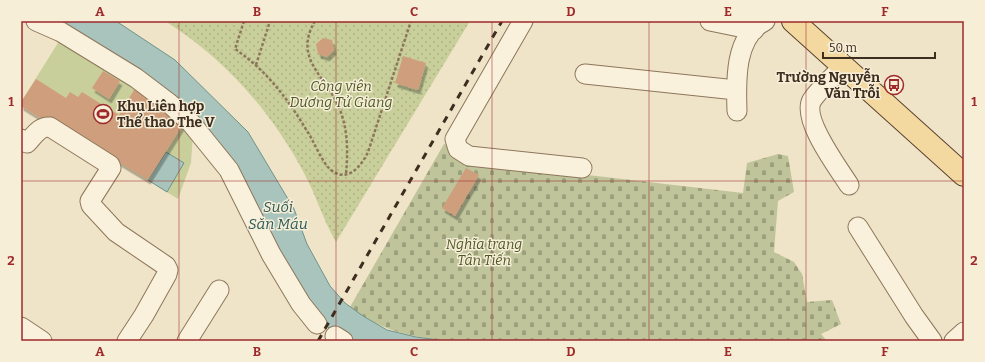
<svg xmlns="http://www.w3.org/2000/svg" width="985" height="362" font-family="Bitter,serif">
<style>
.cemetery{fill:url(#cemetery-stones)}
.park{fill:url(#park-dots)}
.pitch{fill:#c9cf9b}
.water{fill:#a9c4bc;stroke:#6f938a}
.building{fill:#cf9f7d;filter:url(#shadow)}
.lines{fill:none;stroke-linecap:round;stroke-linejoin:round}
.minor-casing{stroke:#8d765c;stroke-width:21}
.major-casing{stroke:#5b4430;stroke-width:24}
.path{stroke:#8d765c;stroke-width:2.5;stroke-dasharray:3 2;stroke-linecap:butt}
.minor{stroke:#faf1dc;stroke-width:19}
.major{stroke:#f3d9a0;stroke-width:22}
.rail{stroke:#3d2e20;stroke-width:3;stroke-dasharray:7 7;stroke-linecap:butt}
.grid{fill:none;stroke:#9e2a2b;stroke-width:1;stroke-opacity:0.55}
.labels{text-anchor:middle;stroke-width:3;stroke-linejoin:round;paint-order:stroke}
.poi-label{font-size:14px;font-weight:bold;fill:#3d2e20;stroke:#f7eed8;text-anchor:end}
.park-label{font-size:14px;font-style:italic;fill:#4d5a26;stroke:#f7eed8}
.water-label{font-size:15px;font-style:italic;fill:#2f5d5a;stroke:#f7eed8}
.neatline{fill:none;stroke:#9e2a2b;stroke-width:1.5}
.grid-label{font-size:13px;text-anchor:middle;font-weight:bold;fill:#9e2a2b}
</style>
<defs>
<pattern id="cemetery-stones" width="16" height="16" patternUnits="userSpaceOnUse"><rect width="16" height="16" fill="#bfc49a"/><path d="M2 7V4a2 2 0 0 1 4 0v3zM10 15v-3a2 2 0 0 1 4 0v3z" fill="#9ca07d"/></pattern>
<pattern id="park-dots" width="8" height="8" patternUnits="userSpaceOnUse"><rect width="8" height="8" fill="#c9cf9b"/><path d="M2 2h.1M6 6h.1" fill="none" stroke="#aeb285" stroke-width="1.8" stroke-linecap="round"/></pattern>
<filter id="shadow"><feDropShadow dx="2.5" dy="4.5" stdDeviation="0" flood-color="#0004"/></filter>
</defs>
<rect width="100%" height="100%" fill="#f0e4c8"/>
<path class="cemetery" d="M444,144L451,146L467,161L743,193L747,163L778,154L788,156L794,192L778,201L774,252L794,262L802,274L807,302L832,300L841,324L821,334L827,341H446C408,336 382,331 350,307Z"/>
<path class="park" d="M165,21H470L336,242C323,220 316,195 304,173C271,111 224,58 165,21Z"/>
<path class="pitch" d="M61,38L109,68L193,134L191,163L178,199L52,122L45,121L21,106V102Z"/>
<path class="water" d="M50,21H116L175,60L248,132L294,209L307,244L330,286L345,303L363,316L387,330L416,337L446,341H350L329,328L311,309L234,166Z
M166,152L184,163L167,192L148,180Z"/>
<path class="building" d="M323,38L332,40L334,50L327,57L318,54L316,44Z
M403,56L426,63L418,90L395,83Z
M103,71L120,81L109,99L92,88Z
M36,79L66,98L70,92L78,97L82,92L119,115L137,85L183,124L148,180L52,122L45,121L21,106V102Z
M466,168L479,175L455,216L442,208Z"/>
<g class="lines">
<g class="minor-casing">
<path id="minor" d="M36,21L61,32L136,78L169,103L191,123L229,170L271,254L301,304L317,324
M523,21L455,139L458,149L469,156L582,168
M710,21L754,30
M843,66C834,77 820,88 812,100C801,119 839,169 849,185
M585,74L736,90
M737,111C736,82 734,36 765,21
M21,139L27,143C34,136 39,126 50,127L110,165L111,168L90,201L91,205L116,232L166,266L168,270L167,274L144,315L127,341
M858,227L914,316L932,341
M21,327L42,341
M335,336L343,341
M187,341L219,290
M954,341L964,332"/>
</g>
<g class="major-casing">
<path id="major" d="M793,21L964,175"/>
</g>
<path class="path" d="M244,21L235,49C266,70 288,99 307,131C314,141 322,163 331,170C347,183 361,167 368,152L411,21
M315,21C292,60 328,77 340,110C348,130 348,153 346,174
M256,65L270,21"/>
<use href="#minor" class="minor"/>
<use href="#major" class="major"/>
<path class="rail" d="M318,341L502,21"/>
</g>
<path class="grid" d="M179,21V341M336,21V341M492,21V341M649,21V341M806,21V341M21,181H964"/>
<defs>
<g id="bus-ring" transform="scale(1)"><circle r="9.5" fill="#f7eed8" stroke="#9e2a2b" stroke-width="1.5"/><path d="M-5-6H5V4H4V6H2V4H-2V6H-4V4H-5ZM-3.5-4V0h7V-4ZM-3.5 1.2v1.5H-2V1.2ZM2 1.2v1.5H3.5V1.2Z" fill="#9e2a2b"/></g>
<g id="stadium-ring" transform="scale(1)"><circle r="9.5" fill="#f7eed8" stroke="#9e2a2b" stroke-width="1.5"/><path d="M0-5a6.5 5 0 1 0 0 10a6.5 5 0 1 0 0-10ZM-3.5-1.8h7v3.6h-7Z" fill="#9e2a2b"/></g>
</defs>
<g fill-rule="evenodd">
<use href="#bus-ring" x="894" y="85"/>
<use href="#stadium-ring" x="103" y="114"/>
</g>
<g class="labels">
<g class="poi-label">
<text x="880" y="82">Trường Nguyễn<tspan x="880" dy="16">Văn Trỗi</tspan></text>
<text x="117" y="111" text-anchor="start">Khu Liên hợp<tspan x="117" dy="16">Thể thao The V</tspan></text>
</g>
<g class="park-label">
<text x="341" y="91">Công viên<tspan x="341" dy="16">Dương Tử Giang</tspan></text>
<text x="484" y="249">Nghĩa trang<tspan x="484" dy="16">Tân Tiến</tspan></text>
</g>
<g class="water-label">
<text x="278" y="212">Suối<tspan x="278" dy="17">Săn Máu</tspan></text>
</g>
</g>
<rect width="985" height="362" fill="none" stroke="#f7eed8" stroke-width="44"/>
<path d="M823 52v6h112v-6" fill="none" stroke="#3d2e20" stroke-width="2"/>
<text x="829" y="52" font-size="12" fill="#3d2e20" stroke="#f7eed8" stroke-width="3" paint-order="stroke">50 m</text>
<rect x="22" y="22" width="941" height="318" class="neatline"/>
<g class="grid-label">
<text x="100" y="16">A</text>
<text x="257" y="16">B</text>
<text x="414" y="16">C</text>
<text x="571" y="16">D</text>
<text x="728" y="16">E</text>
<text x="885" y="16">F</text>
<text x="11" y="106">1</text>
<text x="974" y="106">1</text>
<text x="11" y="265">2</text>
<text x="974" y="265">2</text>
<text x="100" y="356">A</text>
<text x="257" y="356">B</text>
<text x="414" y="356">C</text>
<text x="571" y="356">D</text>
<text x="728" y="356">E</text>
<text x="885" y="356">F</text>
</g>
</svg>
